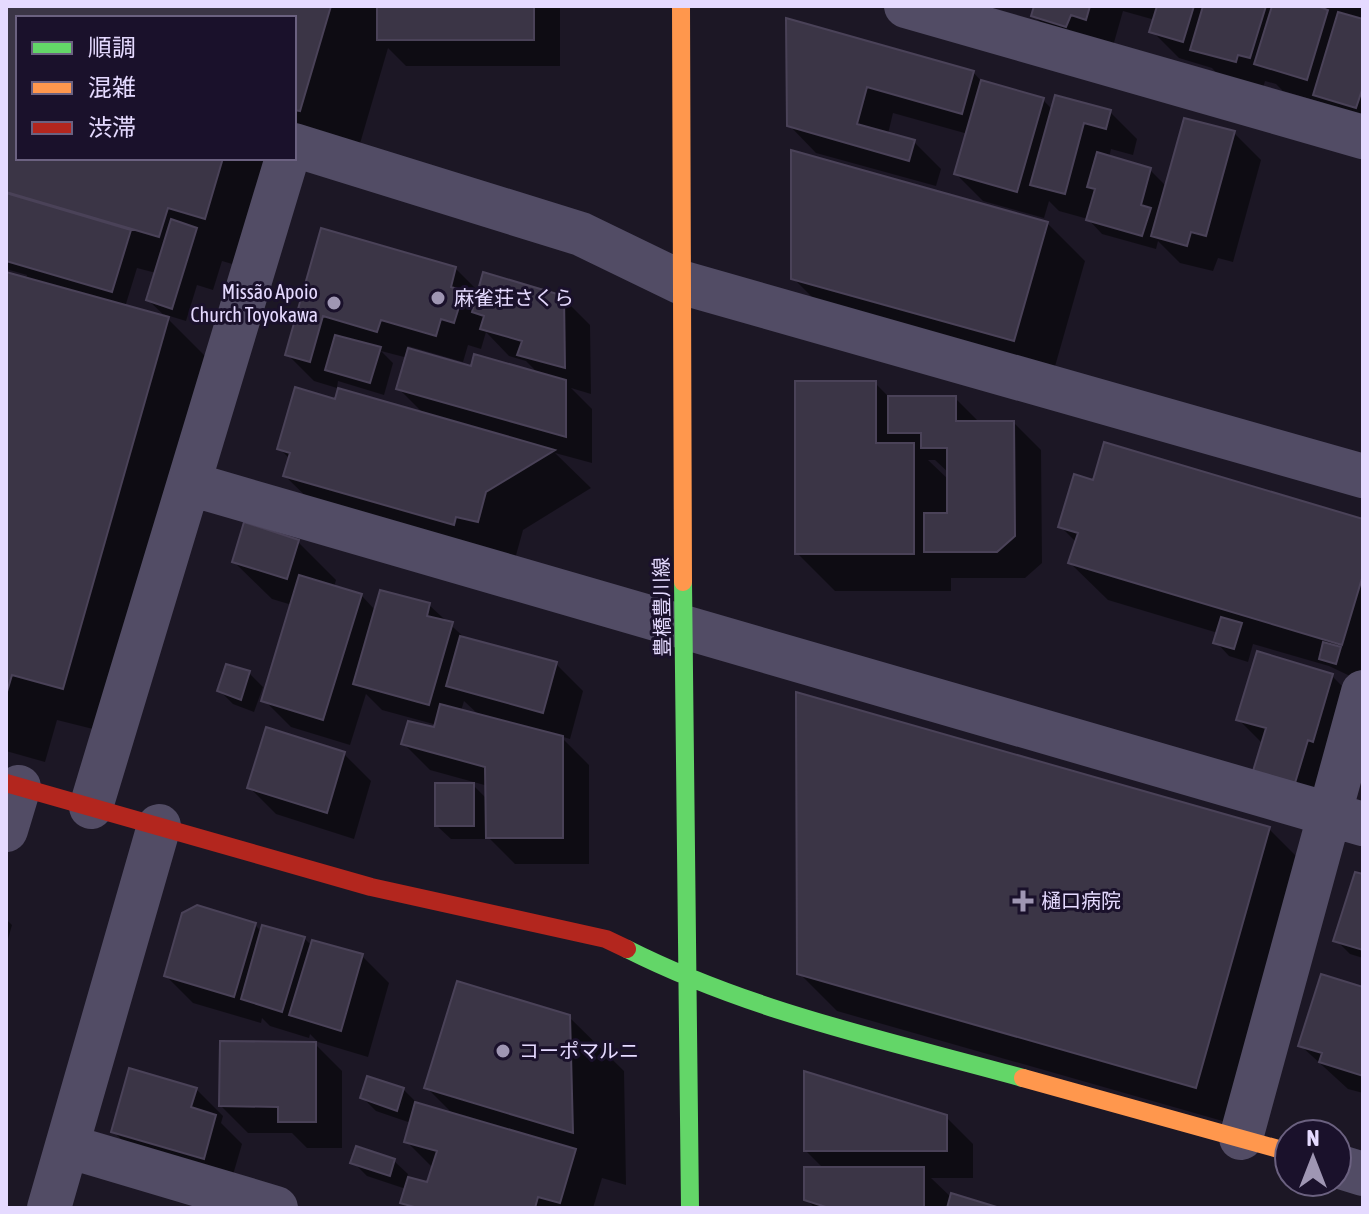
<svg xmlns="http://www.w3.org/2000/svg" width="1369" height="1214" font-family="'Asap Condensed','Noto Sans JP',sans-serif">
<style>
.shadow{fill:#0007;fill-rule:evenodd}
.building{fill:#3b3546;stroke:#4a4258;stroke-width:2}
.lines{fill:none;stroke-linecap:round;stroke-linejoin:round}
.street{stroke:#524c65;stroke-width:44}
.fast{stroke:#63d668;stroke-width:18}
.slow{stroke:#ff974d;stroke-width:18}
.jam{stroke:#b3261e;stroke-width:18}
.poi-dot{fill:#9f96b3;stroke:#1a112b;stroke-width:3}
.labels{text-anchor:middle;stroke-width:6;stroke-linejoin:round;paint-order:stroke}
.poi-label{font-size:20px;fill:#e5daff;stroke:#1a112b;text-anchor:start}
.street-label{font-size:20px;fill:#e5daff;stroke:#1a112b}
</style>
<rect width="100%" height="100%" fill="#1c1725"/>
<path class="shadow" d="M6,6H560V66H406L388,48L354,164L294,153V18H18V158H293L259,272L222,261L213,290L197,285L186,321L163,314L213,364L109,733L57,720L45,762L6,751V273L26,279L27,275L6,269ZM137,268L156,273L148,300L167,318L125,307Z
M1036,6H1363V128L1342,121L1324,103L1283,91L1276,84L1265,81L1263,88L1219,76L1212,68L1179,58L1152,31L1155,20L1123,11L1113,46L1060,42L1033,15Z
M788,21L973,72L983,83L1043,100L1053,110L1110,112L1137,139L1133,155L1111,149L1109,158L1150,170L1167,187L1234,133L1261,160L1233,262L1218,258L1213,271L1180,263L1158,241L1156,249L1102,234L1088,219L1059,211L1049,201L1044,218L983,201L956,174L968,134L893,113L888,134L914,142L941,169L936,186L816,153L789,125Z
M1047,223L1085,261L1052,377L831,316L793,278Z
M322,230L455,268L479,292L563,298L590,325L591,394L571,388L592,409V463L555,453L591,488L523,530L515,559L323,513L285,476L290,459L279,448L336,401L425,415L399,389L408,358L381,351L393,363L384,395L338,381L337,388L314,381L287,354ZM486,332L509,356L526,361L540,375L472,369L406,350L408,346L463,362L468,345L481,349Z
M875,383L890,398H955L980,423H1014L1041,450L1042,563L1025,578H951V591H835L797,553ZM928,460H935L949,473V480Z
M1094,483L1363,521V676L1351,673L1350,676L1329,666L1253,644L1248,662L1229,656L1216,642L1218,633L1108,600L1070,563L1077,543L1060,526Z
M245,525L298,542L336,580L334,587L361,595L376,611L429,605L467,640L556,664L583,691L570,739L560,736L589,765V864H515L487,836V839H451L437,826L473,785L488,800V786L430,770L403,743L436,729L437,725L382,710L366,694L350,745L291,727L264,700L292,605L272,599L234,562ZM464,701L480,716L461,711Z
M1258,654L1332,676L1359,703L1321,809L1282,797L1263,744L1238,719Z
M249,673L263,687L254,712L233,704L220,691Z
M344,754L371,781L354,839L276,814L249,787Z
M1269,829L1307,867L1233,1124L837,1011L799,973Z
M1363,876V958L1350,954L1336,940Z
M6,919L12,925L6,946Z
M255,925L262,932L304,938L312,946L313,942L362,956L389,983L368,1057L318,1042L310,1034L309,1038L270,1026L262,1018L261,1023L193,1003L166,976Z
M1363,989V1093L1348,1089L1300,1045Z
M569,1017L624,1071L626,1185L602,1178L593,1208H408L402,1202L406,1189L367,1176L353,1162L394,1161L408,1174L407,1179L429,1184L434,1169L406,1141L411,1123L376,1111L362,1097L403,1089L417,1103L455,1116L426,1087Z
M315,1044L342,1071V1148H307L292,1133H248L221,1106Z
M196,1089L223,1116L221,1123L242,1144L230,1185L140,1158L113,1131Z
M946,1117L973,1144V1178H931L952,1198L993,1208H815L806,1199L824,1169L806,1151Z"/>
<path class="building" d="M6,6H331L300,111L294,110V18H18V158H223L205,219L168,208L159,237L6,192Z
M377,6H534V40H377Z
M1034,6H1090L1086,20L1071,15L1066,27L1031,16Z
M1157,6H1194L1183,42L1149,32Z
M1203,6H1266L1250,58L1238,55L1236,62L1190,50Z
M1272,6H1317L1328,10L1307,80L1254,64Z
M1338,12L1363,19V87L1356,108L1313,95Z
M786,18L974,71L962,114L867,87L857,124L915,140L909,161L787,126Z
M981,80L1044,98L1017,192L954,174Z
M1055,95L1111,110L1106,129L1084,123L1065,194L1030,185Z
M1184,118L1235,131L1206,236L1191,232L1187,246L1151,236Z
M791,150L1048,222L1014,341L791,279Z
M1097,152L1151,168L1141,205L1151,208L1142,236L1086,220L1095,189L1087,187Z
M6,193L131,230L112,292L6,261Z
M171,219L197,228L172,309L146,300Z
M321,228L456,267L451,287L464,291L454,323L441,319L436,336L381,320L377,332L323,316L310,362L285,355Z
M6,272L169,317L63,689L12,675L6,695Z
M483,272L564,296L565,368L517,355L522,341L480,329L484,316L472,312Z
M335,335L381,347L370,383L325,370Z
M408,348L471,366L474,354L566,380V437L396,389Z
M795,381H876V443H914V554H795Z
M295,387L335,399L338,388L555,450L486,492L478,522L456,517L454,525L283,476L290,453L277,449Z
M888,396H956V421H1014L1015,536L997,552H924V513H947V448H921V433H888Z
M1104,442L1363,519V575L1342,645L1068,563L1078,533L1058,527L1074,474L1093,480Z
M244,522L299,540L287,579L232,562Z
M299,575L362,594L323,720L261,701Z
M380,590L430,603L427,616L453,622L429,705L353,684Z
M1221,617L1242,623L1234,649L1213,643Z
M460,636L557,662L543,713L446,686Z
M1323,642L1341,647L1336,664L1319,659Z
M1257,651L1333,674L1313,742L1308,740L1295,783L1253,771L1266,728L1236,720Z
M226,664L250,671L241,700L217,691Z
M796,692L1270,827L1196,1088L797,974Z
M440,704L563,736V838H486L485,767L401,744L408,721L434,727Z
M266,727L345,752L327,813L247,788Z
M435,783H474V826H435Z
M1355,872L1363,874V950L1333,941Z
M197,905L256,923L234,997L164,976L182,913Z
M262,925L305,937L282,1012L241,999Z
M312,940L363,954L341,1031L289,1015Z
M1321,974L1363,987V1076L1319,1062L1322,1053L1298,1046Z
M457,981L570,1015L573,1133L424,1088Z
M220,1041L316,1042V1122H278V1107L219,1106Z
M129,1068L197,1088L191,1107L216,1115L204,1159L111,1132Z
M804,1071L947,1115V1151H804Z
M367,1076L404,1088L397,1111L360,1098Z
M415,1102L576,1149L560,1203L538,1197L535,1208H418L400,1203L408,1177L427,1182L437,1151L404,1142Z
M356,1146L395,1159L390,1176L350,1163Z
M804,1167H924V1208H829L804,1200Z
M951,1193L1000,1208H947Z"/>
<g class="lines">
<path class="street" d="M906,6L1363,137
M294,145L581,234L680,282L1363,476
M190,484L1363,824
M91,807L287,158
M6,830L19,787
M1241,1138L1363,692
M67,1146L276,1208
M1337,1166L1363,1174
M49,1208L159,826"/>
<path class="fast" d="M683,582L690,1208
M627,949C752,1012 889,1041 1023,1078"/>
<path class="slow" d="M681,6L683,582
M1023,1078L1289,1152"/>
<path class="jam" d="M6,783L371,887L606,939L627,949"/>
</g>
<g class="poi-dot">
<circle cx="438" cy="298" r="8"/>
<circle cx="334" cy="303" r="8"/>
<path d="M1019 889h8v8h8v8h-8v8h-8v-8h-8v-8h8z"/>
<circle cx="503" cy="1051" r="8"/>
</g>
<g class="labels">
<g class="poi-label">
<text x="318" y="299" text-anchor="end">Missão Apoio<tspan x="318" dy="23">Church Toyokawa</tspan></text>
<text x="454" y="305">麻雀荘さくら</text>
<text x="1041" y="908">樋口病院</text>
<text x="519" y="1058">コーポマルニ</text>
</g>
<g class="street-label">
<text transform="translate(662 607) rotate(-91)" y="7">豊橋豊川線</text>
</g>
</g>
<rect width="1369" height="1214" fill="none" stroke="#e5daff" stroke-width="16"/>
<rect x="16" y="16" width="280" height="144" fill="#1a112b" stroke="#6b6180" stroke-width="2"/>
<rect x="32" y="42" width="40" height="12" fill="#63d668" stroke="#6b6180" stroke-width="2"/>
<text x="88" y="56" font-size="24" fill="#e5daff">順調</text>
<rect x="32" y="82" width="40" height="12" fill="#ff974d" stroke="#6b6180" stroke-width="2"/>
<text x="88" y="96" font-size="24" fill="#e5daff">混雑</text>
<rect x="32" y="122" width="40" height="12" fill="#b3261e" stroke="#6b6180" stroke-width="2"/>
<text x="88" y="136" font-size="24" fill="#e5daff">渋滞</text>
<g transform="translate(1313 1158)"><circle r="38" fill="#1a112b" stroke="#6b6180" stroke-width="2"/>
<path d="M0-6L14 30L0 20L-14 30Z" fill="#9f96b3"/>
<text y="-12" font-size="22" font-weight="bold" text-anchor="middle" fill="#e5daff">N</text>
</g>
</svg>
